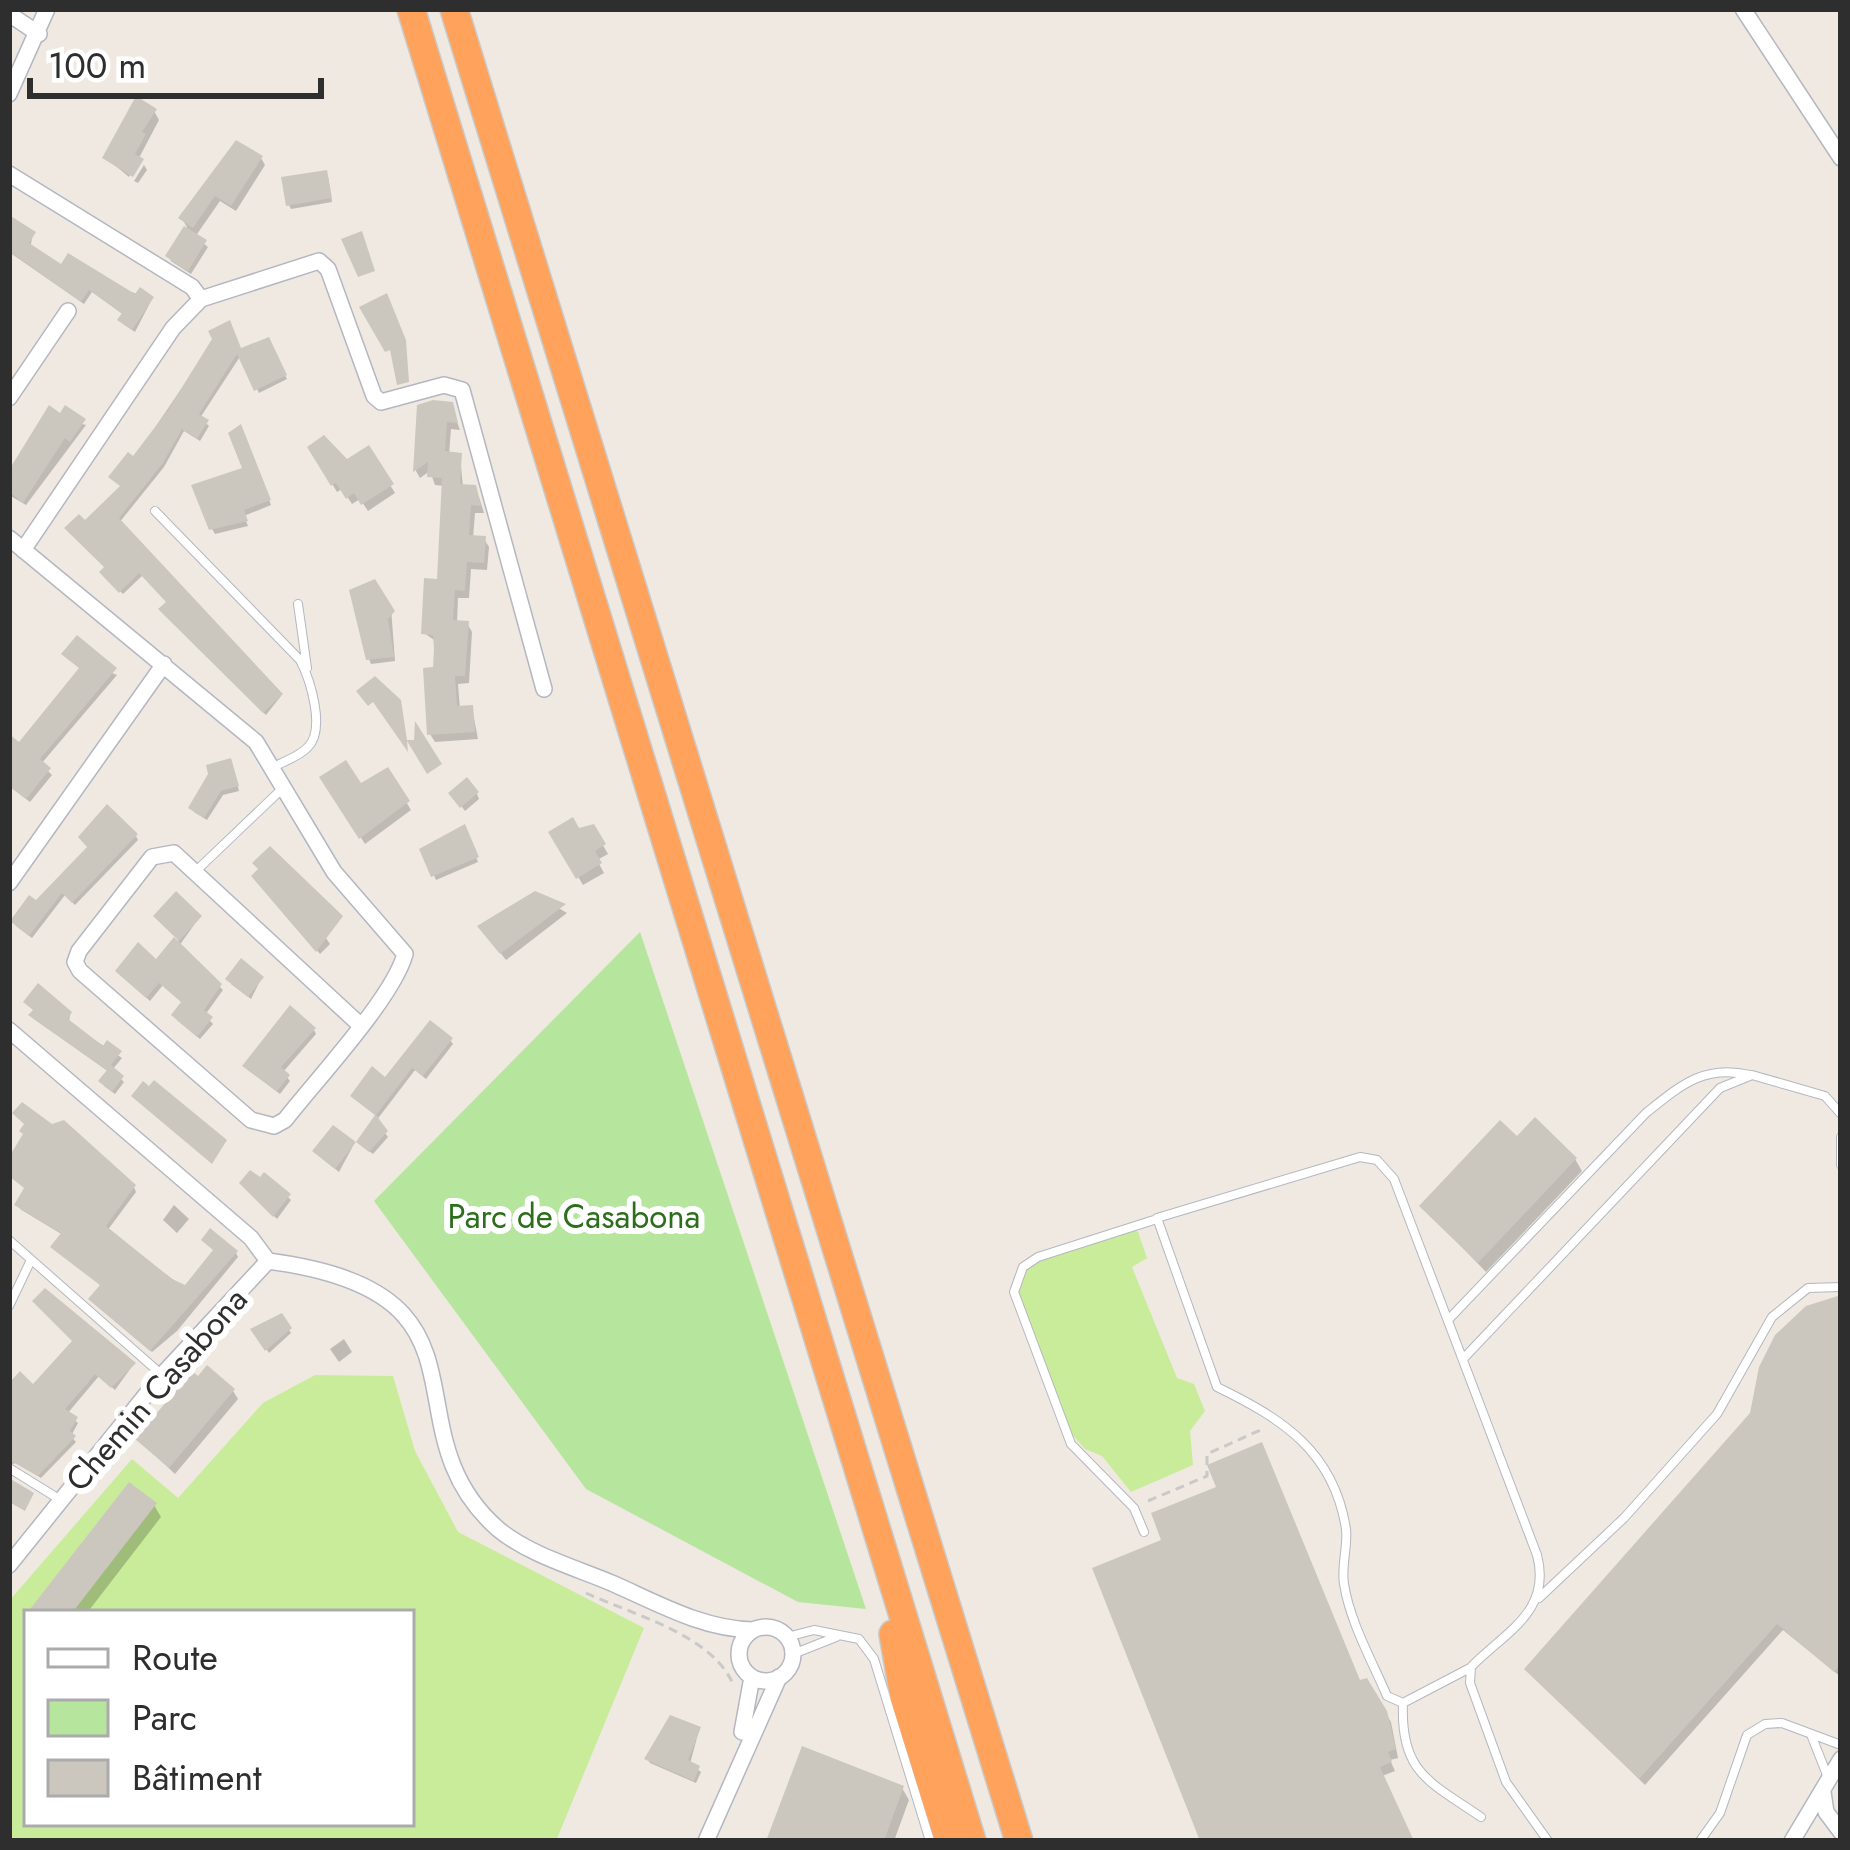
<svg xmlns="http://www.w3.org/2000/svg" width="1850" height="1850" font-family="Jost,sans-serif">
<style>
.green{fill:#b6e59e}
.pitch{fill:#c9ec9a;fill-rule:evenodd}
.shadow{fill:#0003}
.building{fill:#cbc7bf}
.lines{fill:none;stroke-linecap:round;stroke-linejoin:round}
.lane-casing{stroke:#b4b7c1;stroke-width:10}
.street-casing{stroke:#b4b7c1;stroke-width:18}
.highway-casing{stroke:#c9c9c9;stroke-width:30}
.path{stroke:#c9c9c9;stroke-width:3;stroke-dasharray:9 6;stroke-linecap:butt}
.lane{stroke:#fff;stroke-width:8}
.street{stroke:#fff;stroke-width:15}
.highway{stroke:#ffa35c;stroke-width:27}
.labels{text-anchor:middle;stroke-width:12;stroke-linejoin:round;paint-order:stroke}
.park-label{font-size:33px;fill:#2c6e1b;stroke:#fff}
.street-label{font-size:33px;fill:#2e2e2e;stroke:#fff}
</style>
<rect width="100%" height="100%" fill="#efe9e1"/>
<path class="green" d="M640,932L866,1609L798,1602L586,1489L374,1201Z"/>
<path class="pitch" d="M1124,1225L1138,1232L1147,1258L1132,1267L1177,1378L1194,1384L1205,1411L1190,1431L1193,1465L1131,1492L1102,1456L1085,1449L1070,1432L1013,1278L1029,1258Z
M315,1375L393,1376L415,1451L458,1532L644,1628L556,1841H9V1601L132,1459L178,1498L263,1403ZM27,1613H411V1823H27Z"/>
<path class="shadow" d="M154,111L159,120L129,177L106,158Z
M261,158L265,165L236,211L220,201L195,237L208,247L191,274L171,261L169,256L187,227L182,219Z
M144,165L147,170L138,183L134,181Z
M328,177L332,202L291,209L289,205Z
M9,219L33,234L30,248L61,268L152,299L135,332L123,324L124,315L92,292L84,304L9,252Z
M215,339L241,352L268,341L287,379L259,393L241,355L200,418L209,426L200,441L184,431L164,467L119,523L281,696L266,715L164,613L169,603L143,575L123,594L105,576L107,569L85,524L122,488L133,460Z
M451,405L460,430L451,429L449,455H460L463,487L474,488L479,497L484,513H475L473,538L484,539L489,547L487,570L471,569L469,598H458L457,623H467L472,632L469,683L458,684L460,709L472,708L478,739L435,742L430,734L437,642L424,633L440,582L445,486L435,485L430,471L420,478L416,471L420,407Z
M60,418L86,425L26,505L9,495V469Z
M242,432L271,505L244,516L248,526L215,534L212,529L246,470Z
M311,448L346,463L368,449L395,493L368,511L360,499L352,504L342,489L337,492Z
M391,608L395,661L371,664L369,659Z
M65,654L117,675L41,764L52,775L30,802L9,786V740L19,746L82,670Z
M232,766L239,791L223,795L207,820L194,812L211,775Z
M387,771L411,810L365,844L323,778L360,787Z
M452,793L477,794L479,799L465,811Z
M464,828L478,862L436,880L423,850Z
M593,828L608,854L597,860L604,873L583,885L552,833Z
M136,836L138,840L75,905L65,895L32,938L16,926L13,921Z
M257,880L341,918L326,938L330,944L320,954Z
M535,894L567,913L506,960L486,934Z
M199,918L179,946L223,990L205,1015L213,1024L200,1039L177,1020L184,1004L163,985L150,1001L121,975L157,963Z
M261,979L251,999L231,984Z
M70,1014L69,1023L122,1058L112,1070L124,1082L115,1094L104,1086L109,1072L34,1019Z
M314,1030L316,1034L283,1072L290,1081L280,1094L248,1070Z
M450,1040L453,1044L426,1079L415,1070L376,1121L388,1137L373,1154L358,1143L378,1117L356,1100Z
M1517,1140L1575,1159L1582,1171L1486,1272L1422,1206Z
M354,1144L339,1172L319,1156Z
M9,1169L134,1187L136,1192L107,1231L186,1289L236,1253L238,1257L177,1331L152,1352L94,1303L103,1287L56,1251L63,1235L20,1209L27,1190Z
M264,1176L291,1200L277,1219L245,1187Z
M174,1205L189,1219L177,1233L163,1220Z
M1841,1298V1677L1783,1630L1645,1785L1527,1669L1753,1414L1808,1308Z
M281,1317L291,1333L269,1353L254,1330Z
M344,1339L352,1352L339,1362L330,1349Z
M133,1365L115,1390L99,1376L67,1414L78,1423L71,1436L76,1442L41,1478L16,1463L9,1465V1388L33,1389Z
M233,1391L238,1399L175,1474L139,1440Z
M154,1505L161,1517L87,1613H31Z
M1366,1681L1391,1722L1398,1758L1390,1760L1395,1771L1382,1776L1412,1841H1204Z
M699,1730L690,1764L701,1772L696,1783L650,1763L647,1759Z
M902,1788L909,1800L894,1841H769Z"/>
<path class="building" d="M136,96L157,109L142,132L146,134L135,154L144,159L133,177L102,158Z
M236,140L263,156L231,206L215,196L193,228L178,218Z
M327,170L332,198L286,206L281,177Z
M9,215L36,232L29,243L61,264L68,253L135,294L140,287L154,297L132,330L117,320L122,313L89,290L81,302L9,251Z
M184,226L207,240L188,271L165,256Z
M362,231L375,271L358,277L341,239Z
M387,293L406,340L409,382L397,385L390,350L385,352L359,307Z
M230,320L241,348L269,337L287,375L254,391L237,354L199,414L209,420L197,439L182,429L163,463L119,518L283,694L263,713L158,609L166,602L139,573L119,593L99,572L104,567L64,528L79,514L85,520L120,486L108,477L128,452L133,456L168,410L212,339L208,331Z
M433,400L453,402L458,423L447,422L445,451L462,453L460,484L476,485L481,506L471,505L469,535L486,536L484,563L467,562L465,591L455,590L453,620L469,621L465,676H455L457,706L473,705L475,732L427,735L423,668L433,667L434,649L433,635L421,634L424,578L437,579L442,478L427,477L428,462L413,472L417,405Z
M49,405L60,413L65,405L86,419L70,442L65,438L23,503L9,492V470Z
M241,424L271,500L244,510L248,521L209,530L191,485L242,468L228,433Z
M324,435L347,459L369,445L394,484L361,505L354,493L346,499L336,483L331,486L307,447Z
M375,579L395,611L388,619L394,657L366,660L349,590Z
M77,635L117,668L40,759L51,768L26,799L9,786V734L19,742L79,668L61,654Z
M375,676L401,700L407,740H414L415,721L442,764L427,774L407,741L408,752L373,702L368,706L356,691Z
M231,758L239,786L221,791L204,818L188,808L208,774L206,765Z
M346,760L361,783L388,767L410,801L359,839L319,777Z
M467,777L479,792L460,808L448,793Z
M107,804L138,834L72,903L62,893L29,936L10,921L29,895L36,900L87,847L78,837Z
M573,817L579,828L594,824L606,844L595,851L602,863L576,879L548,832Z
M465,824L479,857L431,877L419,849Z
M270,846L343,916L316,952L251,876L258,869L252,863Z
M176,891L202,916L179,941L153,916Z
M535,891L566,904L500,954L477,926Z
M174,937L222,984L204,1010L213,1017L197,1037L171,1015L181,1002L159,983L146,998L115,971L138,942L156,959Z
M241,958L264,977L248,997L225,979Z
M38,983L72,1012L68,1019L103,1046L107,1040L122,1051L111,1065L124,1076L112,1092L98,1081L107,1070L28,1015L33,1010L23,1002Z
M290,1005L316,1028L281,1067L290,1075L277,1091L242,1066Z
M430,1020L453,1038L423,1076L412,1068L376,1115L388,1131L369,1152L356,1142L375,1115L350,1096L372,1066L385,1077Z
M154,1080L227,1140L212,1164L131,1096L143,1081L149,1086Z
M22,1102L52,1124L64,1120L136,1185L106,1226L172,1279L185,1285L213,1250L201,1240L210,1228L238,1251L150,1351L88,1299L100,1285L50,1247L61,1233L14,1205L24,1188L9,1176V1157L23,1134L19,1131L24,1124L12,1113Z
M1535,1117L1577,1158L1478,1263L1419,1206L1500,1120L1517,1136Z
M333,1125L356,1142L335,1169L312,1151Z
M250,1170L260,1177L264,1172L291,1194L273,1217L239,1183Z
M45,1288L136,1363L111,1388L95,1374L87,1384L65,1409L78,1417L70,1431L76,1436L38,1476L9,1460V1383L20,1371L33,1384L72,1341L32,1301Z
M1841,1295V1664L1834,1672L1777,1624L1639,1779L1524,1669L1750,1413L1759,1367L1775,1335L1806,1306Z
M282,1313L292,1328L265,1351L250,1329Z
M207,1365L235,1389L169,1468L135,1439L192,1371L198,1376Z
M1262,1442L1360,1680L1367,1678L1387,1711L1396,1749L1388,1752L1392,1762L1380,1767L1414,1841H1200L1092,1568L1161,1540L1151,1513L1216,1487L1207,1465Z
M9,1478L34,1493L25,1511L9,1502Z
M129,1482L157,1503L72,1613H27Z
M670,1715L701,1727L688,1760L700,1766L694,1781L644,1759Z
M802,1746L904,1786L884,1841H766Z"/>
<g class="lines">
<g class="lane-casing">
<path id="lane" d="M155,511L300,660C310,679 326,729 308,747C300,756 283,762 273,767
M298,604L307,668
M197,870L284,787
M1841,1137V1165
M9,1240L161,1374
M9,1306L31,1260
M1448,1320L1646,1113C1681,1085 1704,1064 1750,1075
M1463,1359L1720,1088L1752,1075L1825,1096L1841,1114
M9,1468L59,1499
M1144,1532L1134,1508L1071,1444L1014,1292L1023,1267L1038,1257L1157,1219
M1539,1598L1624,1518L1717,1414L1772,1317L1808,1288L1841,1287
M787,1637L814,1630L859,1639L874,1659L930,1841
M793,1654L836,1637
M1470,1668L1403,1703C1400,1773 1430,1782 1481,1817
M1403,1703L1387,1696C1372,1661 1350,1622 1344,1584C1341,1566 1348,1547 1346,1529C1334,1452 1283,1419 1217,1387L1157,1218L1360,1157L1377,1160L1394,1179L1537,1555C1552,1612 1505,1632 1471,1667L1470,1683L1506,1782L1548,1841
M1812,1737L1827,1775
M1700,1841L1720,1813L1747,1735L1765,1724L1782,1723L1841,1745"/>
</g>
<g class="street-casing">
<path id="street" d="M1743,9L1841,158
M9,14L39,34
M9,94L47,9
M9,174L192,287L201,299
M9,398L68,311
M9,538L256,742L334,872L405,954C393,998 316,1080 285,1120L274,1126L251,1120L80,971L75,962L79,951L152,857L174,853L359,1024
M23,550L173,328L201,299L319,261L328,269L374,396L381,402L444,385L462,390L544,689
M9,883L164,664
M9,1030L251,1238L268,1261
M268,1261C510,1293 382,1427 498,1529C529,1555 577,1568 614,1584C659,1604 703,1629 753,1630
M9,1565L162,1375L268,1261
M739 1654a27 27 0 1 1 54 0a27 27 0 1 1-54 0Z
M742,1732L752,1677
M1823,1792L1826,1812L1841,1832
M706,1841L779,1677
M1792,1841L1841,1759"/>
</g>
<g class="highway-casing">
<path id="highway" d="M411,9L972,1841
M454,9L1019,1841
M893,1634L904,1697L949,1841"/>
</g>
<path class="path" d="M1148,1501L1207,1476V1454L1265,1428
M586,1593C633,1615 711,1634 733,1684"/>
<use href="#lane" class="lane"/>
<use href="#street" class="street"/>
<use href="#highway" class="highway"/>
</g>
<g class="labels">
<g class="park-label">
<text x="574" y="1228">Parc de Casabona</text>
</g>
<g class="street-label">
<text transform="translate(156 1389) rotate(-49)" y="12">Chemin Casabona</text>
</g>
</g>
<rect width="1850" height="1850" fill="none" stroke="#2e2e2e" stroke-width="24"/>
<rect x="24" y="1610" width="390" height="216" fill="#ffffff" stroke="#ababab" stroke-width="3"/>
<rect x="48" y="1649" width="60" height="18" fill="#ffffff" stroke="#ababab" stroke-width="3"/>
<text x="132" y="1670" font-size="36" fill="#2e2e2e">Route</text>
<rect x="48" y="1700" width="60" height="36" fill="#b6e59e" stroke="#ababab" stroke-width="3"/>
<text x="132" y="1730" font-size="36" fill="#2e2e2e">Parc</text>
<rect x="48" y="1760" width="60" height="36" fill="#cbc7bf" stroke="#ababab" stroke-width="3"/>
<text x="132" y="1790" font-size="36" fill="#2e2e2e">Bâtiment</text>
<path d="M30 78v18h291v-18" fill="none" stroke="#2e2e2e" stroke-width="6"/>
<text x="48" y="78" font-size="36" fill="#2e2e2e" stroke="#ffffff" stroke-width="9" paint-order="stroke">100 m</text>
</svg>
